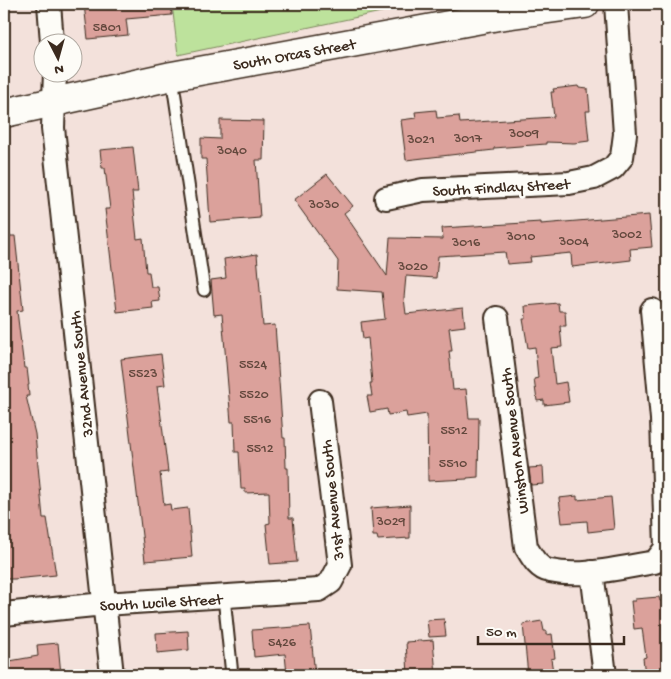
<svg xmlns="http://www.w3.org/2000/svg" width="671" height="679" font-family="'Gochi Hand',sans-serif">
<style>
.green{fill:#bde29c;stroke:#7c865d}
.building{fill:#dba19b;stroke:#3b2a1e}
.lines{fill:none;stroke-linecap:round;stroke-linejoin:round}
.service-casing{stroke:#3b2a1e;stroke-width:15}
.minor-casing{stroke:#3b2a1e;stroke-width:26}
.tertiary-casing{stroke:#3b2a1e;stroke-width:31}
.service{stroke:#fdfcf7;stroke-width:11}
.minor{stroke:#fdfcf7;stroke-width:22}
.tertiary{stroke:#fdfcf7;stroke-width:28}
.labels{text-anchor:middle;stroke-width:5;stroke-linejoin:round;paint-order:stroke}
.number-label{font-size:14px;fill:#63483d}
.street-label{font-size:16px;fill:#3b2a1e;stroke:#fdfcf7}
</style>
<rect width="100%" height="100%" fill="#f3e1db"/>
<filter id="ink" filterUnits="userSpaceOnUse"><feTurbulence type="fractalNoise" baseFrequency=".02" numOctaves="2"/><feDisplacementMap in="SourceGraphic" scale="10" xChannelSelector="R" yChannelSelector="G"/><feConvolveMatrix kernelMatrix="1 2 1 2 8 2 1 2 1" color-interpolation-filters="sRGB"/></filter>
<g filter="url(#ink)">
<path class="green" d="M172,4H419L178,55Z"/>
<path class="building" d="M84,4H171L172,15L126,19L128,35L88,39Z
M578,86L579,88L588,89L590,111H586L589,141L574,143L546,142V144L494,148V150L406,160L401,120L416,118L415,112L436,110L437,118L459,116L460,123L554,117L551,92H554L553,89Z
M220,120L264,121L263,160H256L260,218L210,222L206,159H201V138L220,139Z
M133,147L138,192H132L137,239L143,238L146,272H149L151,287H158L160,301L152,302L153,308L117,312L105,209H110L105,168H102L100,150Z
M327,174L353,206L344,213L387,276L390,238L443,239L442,228L541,222V224L649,215L652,247L630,249L631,260L572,267L571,253L530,257L531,262L507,264L505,252L438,256L436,278L406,276L404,298L406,314L463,308L465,326L449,328L452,351H449L453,390L466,389L469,418H479L478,477L467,478V479L428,481L427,414L407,417L406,412L388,415L387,409L370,412L367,396H372L370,383H372L368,338L363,339L361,322L385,319L382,292L337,289L338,261L294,200Z
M4,236H15L23,310L17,311L24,368H27L29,385H28L29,396H26L35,434L43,518H47L56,575L14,579H4V412H7L4,393Z
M257,254L263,326L275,325L283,438H285L286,468H288L289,518H293L297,562L270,564L266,524L270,523L269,492L245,493V489H241L239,452H235L234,422H231L222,314L214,315L211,280L226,278L224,259Z
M558,303L559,311H565L566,326H560L562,347L551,348L555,384L566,382L569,402L544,405V400L537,401L534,379L538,378L535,347L528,348L523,319H526L525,306Z
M161,354L165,385L157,386L168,472L160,473L164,505L170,504L171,510L188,508L192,557L145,561L121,359Z
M543,467L544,484L531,485L529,468Z
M577,496V500L611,497L614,529L588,532L587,521L562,523L559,498Z
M410,505V538L378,540L377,536H373L371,508Z
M659,597L660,601H663V606H667V672L645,675L643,658L646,657L642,628L634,629L631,601H635V599Z
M444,619L446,636L429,637L427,620Z
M542,621L544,631H546V635L552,634L555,658L551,659L553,672L528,675L523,624Z
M310,626L315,675H287L285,654L254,657L252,630Z
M188,631L189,650L157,653L156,633Z
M433,640L436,675H408L406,642Z
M58,643L61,675H4V662L38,656L37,645Z"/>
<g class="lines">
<g class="service-casing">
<path id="service" d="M172,77L204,290
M224,597L232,675"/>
</g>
<g class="minor-casing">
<path id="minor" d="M49,4L52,42
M55,72L53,128L112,675
M386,198L423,190L569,183L594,178L613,168L622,157L625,134L616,4
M497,318L526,547C532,557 538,569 550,571C582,578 623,567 655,562L666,548L662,419L652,310
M592,572L605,675
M4,614L104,604L319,590L331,582L340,565L320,401"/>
</g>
<g class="tertiary-casing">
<path id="tertiary" d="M4,113L172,76L498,16L585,4"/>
</g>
<use href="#service" class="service"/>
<use href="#minor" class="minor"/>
<use href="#tertiary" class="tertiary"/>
</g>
</g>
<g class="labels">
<g class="number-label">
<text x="107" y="31">5801</text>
<text x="524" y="137">3009</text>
<text x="468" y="142">3017</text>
<text x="421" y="143">3021</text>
<text x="232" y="154">3040</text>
<text x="324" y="208">3030</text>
<text x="627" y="238">3002</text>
<text x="521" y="240">3010</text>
<text x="574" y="245">3004</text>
<text x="466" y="246">3016</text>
<text x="413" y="270">3020</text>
<text x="253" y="368">5524</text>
<text x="143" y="377">5523</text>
<text x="254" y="398">5520</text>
<text x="257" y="423">5516</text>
<text x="454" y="434">5512</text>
<text x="260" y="452">5512</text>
<text x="453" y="467">5510</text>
<text x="391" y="525">3029</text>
<text x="282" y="646">5426</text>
</g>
<g class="street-label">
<text transform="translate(294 53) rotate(-10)" y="6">South Orcas Street</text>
<text transform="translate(501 186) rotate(-3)" y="6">South Findlay Street</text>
<text transform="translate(80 374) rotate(-96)" y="6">32nd Avenue South</text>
<text transform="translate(513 441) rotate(-97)" y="6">Winston Avenue South</text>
<text transform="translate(331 500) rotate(-96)" y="6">31st Avenue South</text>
<text transform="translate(161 601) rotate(-3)" y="6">South Lucile Street</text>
</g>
</g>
<rect width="671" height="679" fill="none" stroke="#fdfcf7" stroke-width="20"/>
<rect x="10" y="10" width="651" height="659" fill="none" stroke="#3b2a1e" stroke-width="2" filter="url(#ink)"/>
<g transform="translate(58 58) rotate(174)"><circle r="24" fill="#fdfcf7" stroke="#afa8a0"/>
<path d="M0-4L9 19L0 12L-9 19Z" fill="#3b2a1e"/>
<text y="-8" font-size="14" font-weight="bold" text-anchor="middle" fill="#3b2a1e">N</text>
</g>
<path d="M478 636v8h146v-8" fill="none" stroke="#3b2a1e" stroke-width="2.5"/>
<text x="486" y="636" font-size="15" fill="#3b2a1e" stroke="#fdfcf7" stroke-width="4" paint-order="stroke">50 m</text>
</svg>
